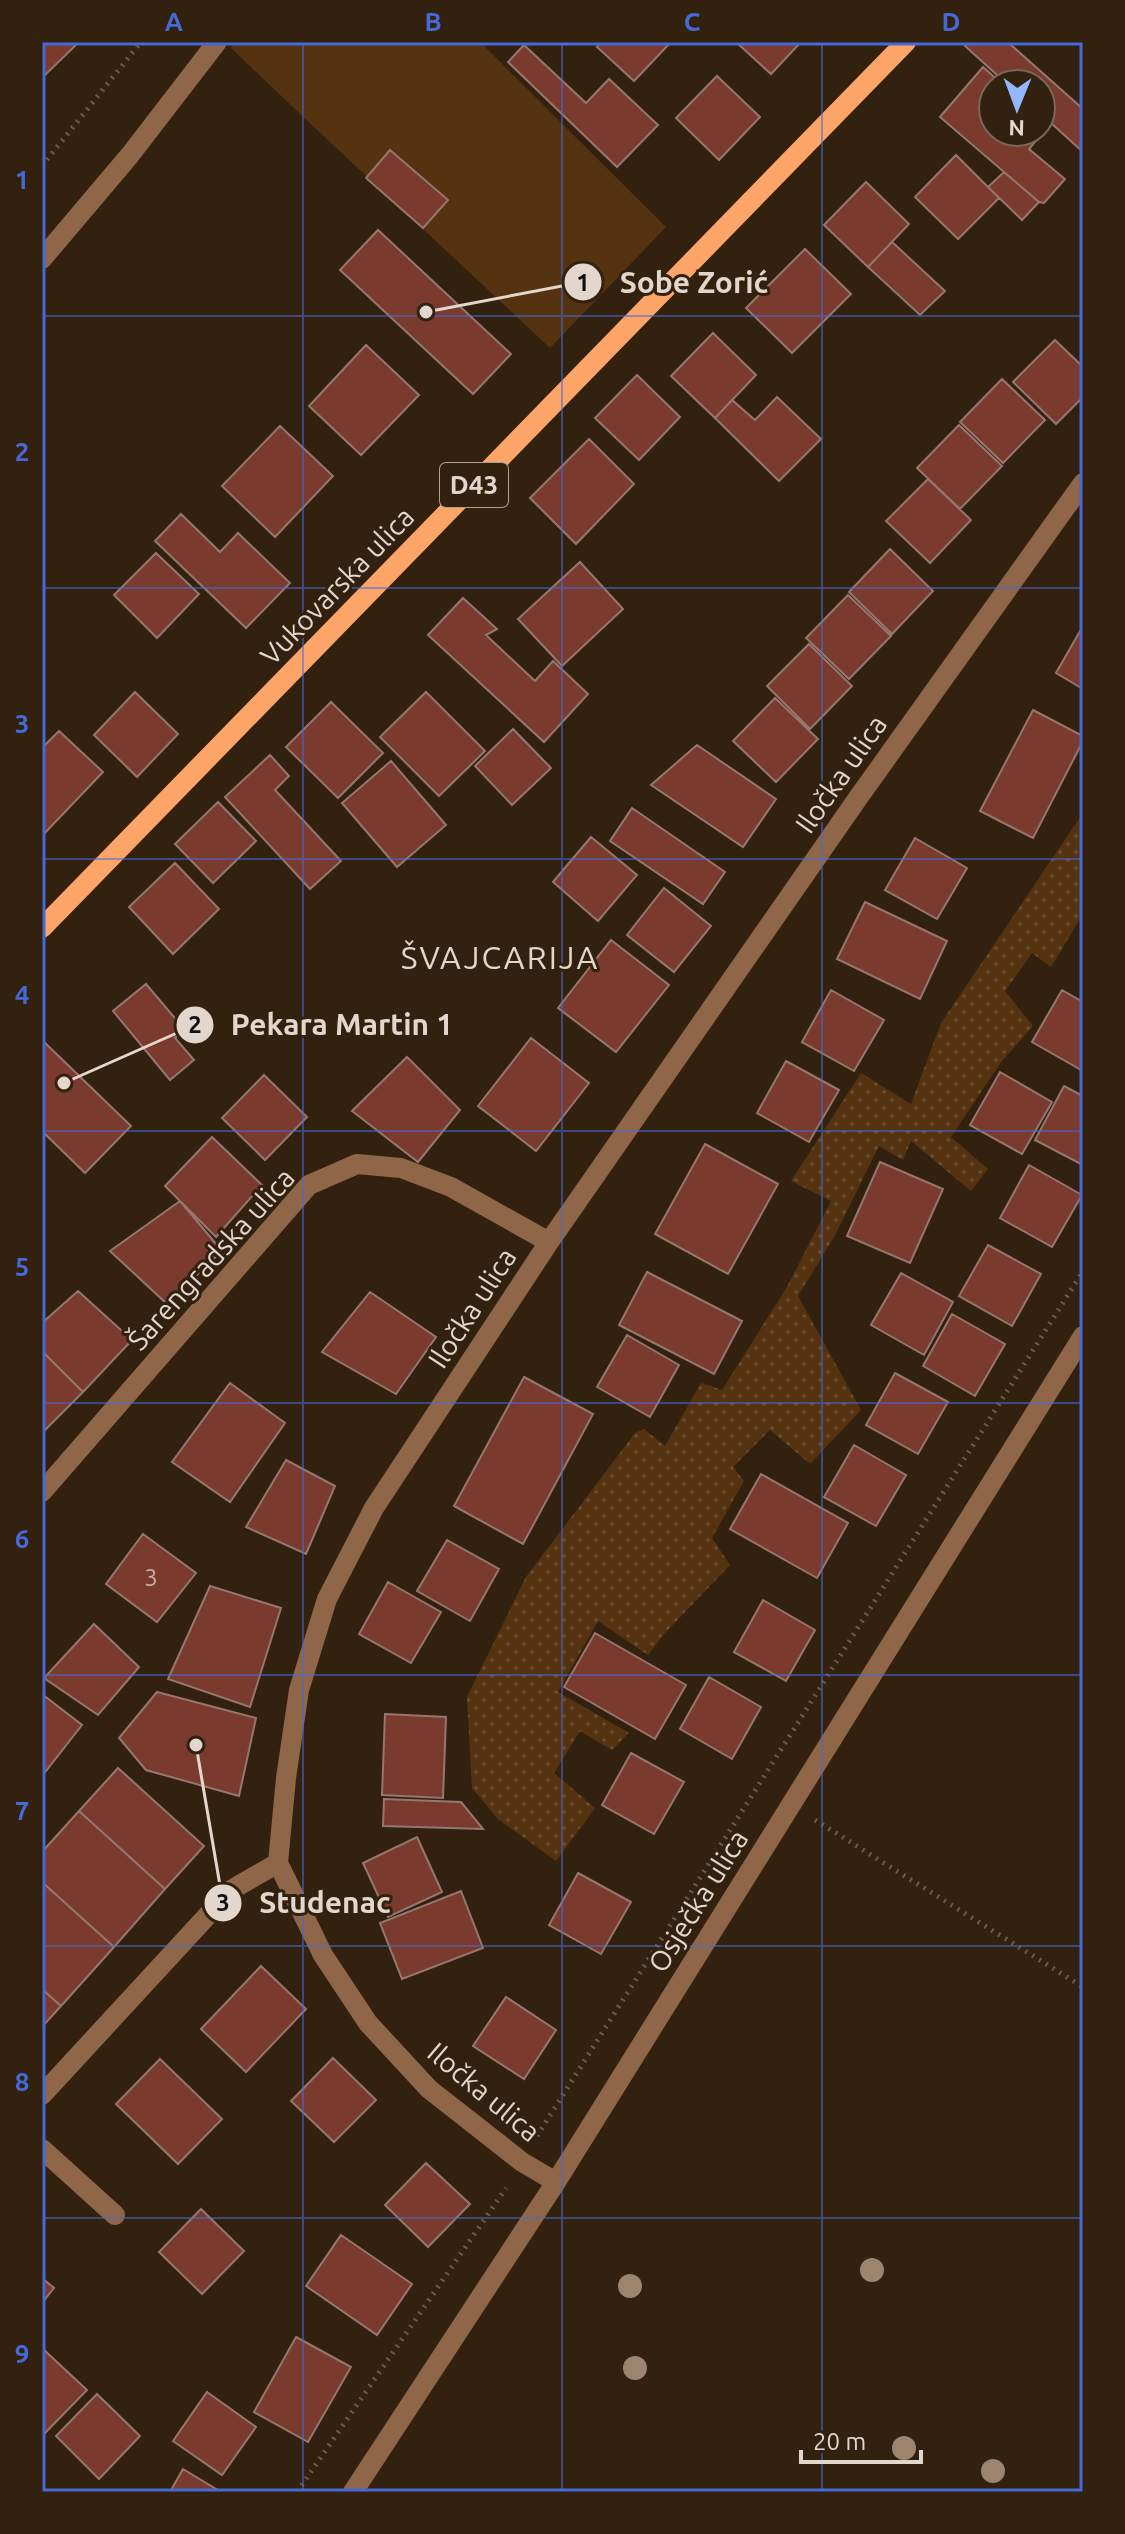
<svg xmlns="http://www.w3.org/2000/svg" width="1125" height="2534" font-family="Ubuntu,sans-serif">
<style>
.grass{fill:#531}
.park{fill:url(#park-dots)}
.building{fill:#7a3a2d;stroke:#957770;stroke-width:2}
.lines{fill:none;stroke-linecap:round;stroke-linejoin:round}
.path{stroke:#6b5a4b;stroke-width:5;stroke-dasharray:2 6;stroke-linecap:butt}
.minor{stroke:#906649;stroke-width:20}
.major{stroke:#fda568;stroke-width:20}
.tree{fill:#9d846e}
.grid{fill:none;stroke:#4569d6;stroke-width:2;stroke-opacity:0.55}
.labels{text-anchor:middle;stroke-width:6;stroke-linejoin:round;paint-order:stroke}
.number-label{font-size:24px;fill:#c9afa4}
.shield{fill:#332110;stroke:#aea094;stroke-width:2}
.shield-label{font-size:26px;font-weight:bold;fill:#e3d6cc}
.street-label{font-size:28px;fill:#e3d6cc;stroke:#332110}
.quarter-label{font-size:32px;letter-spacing:2px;fill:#e3d6cc;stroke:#332110}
.leader{fill:none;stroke:#e3d6cc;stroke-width:3}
.callout-dot{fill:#e3d6cc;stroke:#332110;stroke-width:3}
.mark-label{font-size:24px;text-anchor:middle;font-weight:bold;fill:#111}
.callout-label{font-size:30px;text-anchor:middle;font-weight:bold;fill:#e3d6cc;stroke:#332110;stroke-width:6;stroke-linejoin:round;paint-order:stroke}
.neatline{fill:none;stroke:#4569d6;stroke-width:3}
.grid-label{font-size:26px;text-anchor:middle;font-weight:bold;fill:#4569d6}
</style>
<defs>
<pattern id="park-dots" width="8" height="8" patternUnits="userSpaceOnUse" patternTransform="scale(2)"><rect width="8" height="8" fill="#531"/><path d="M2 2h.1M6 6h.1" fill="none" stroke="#6d5032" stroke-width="1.8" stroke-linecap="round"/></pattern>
</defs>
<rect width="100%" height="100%" fill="#332110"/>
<path class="grass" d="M234,42H480L666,227L550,348C444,248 336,149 231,48Z"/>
<path class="park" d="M1083,813V914L1051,967L1032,953L1005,991L1033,1026L1001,1062L951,1137L988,1169L971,1191L911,1141L903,1160L879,1146L834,1237L798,1296L861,1410L810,1464L770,1430L733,1467L744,1481L712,1538L730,1565L664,1634L648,1655L598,1621L558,1692L629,1733L612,1750L580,1731L554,1773L595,1808L556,1861L498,1819L472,1788L467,1697L526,1577L635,1433L644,1429L665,1446L701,1383L722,1390L787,1287L831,1201L791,1181L861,1073L911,1104L941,1023Z"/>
<path class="building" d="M42,42H79L42,78Z
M601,42H671L634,81L597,47Z
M736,42H801L771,74Z
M969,42H1011L1010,44L1083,109V152L1041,114V84H1007L965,46Z
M524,45L586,103L609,79L658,125L617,167L508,62Z
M983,67L1002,84H993V132H1041V118L1049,125L1029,149L1065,179L1044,203L1039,202L940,117Z
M717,76L760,117L719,160L676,118Z
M390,150L448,200L423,228L366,178Z
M956,155L999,198L958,239L915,197Z
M1004,172L1039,202L1022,220L988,187Z
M866,182L909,224L868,267L824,225Z
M378,230L511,354L473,394L340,270Z
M892,242L945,291L920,315L868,267Z
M805,249L851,294L792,353L746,308Z
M713,333L756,375L715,418L671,376Z
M1055,340L1083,367V397L1056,424L1013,382Z
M366,345L419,395L361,455L309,406Z
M637,375L680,417L639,460L595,418Z
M1002,379L1045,420L1003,463L960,422Z
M777,397L821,439L779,481L715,418L732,400L755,420Z
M959,425L1002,466L960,509L917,468Z
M280,426L333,476L275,537L222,486Z
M589,439L634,484L576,544L530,498Z
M928,479L971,520L930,563L886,521Z
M181,514L220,552L238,533L290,583L246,628L155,541Z
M890,549L933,591L892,634L849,592Z
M156,553L199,594L157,638L114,595Z
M580,562L623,609L562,666L518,619Z
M848,595L891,636L849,679L806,638Z
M463,598L497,629L486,635L535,681L553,661L588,694L544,742L428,635Z
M1083,626V689L1056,673Z
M809,644L852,686L810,729L767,686Z
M135,692L178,734L137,777L94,735Z
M426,692L485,751L439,796L380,737Z
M775,698L818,739L776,782L733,741Z
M331,702L383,753L338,798L286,747Z
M1033,710L1083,736V741L1033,838L980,811Z
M513,729L551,768L512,805L475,766Z
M59,731L103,772L42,836V748Z
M697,745L776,799L743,847L651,785Z
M270,755L289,776L275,790L341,861L310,889L225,797Z
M391,761L446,825L397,867L342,803Z
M218,802L256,841L213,883L175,844Z
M632,808L725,872L703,904L610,841Z
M591,837L637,875L598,921L553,882Z
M915,838L967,868L937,919L885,890Z
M175,863L219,909L173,954L129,907Z
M664,888L711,926L674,972L627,935Z
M865,902L947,941L920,999L837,959Z
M611,940L669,985L616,1052L558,1008Z
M146,984L185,1030L175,1038L194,1060L170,1080L113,1011Z
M831,990L884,1020L854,1071L802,1042Z
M1062,990L1083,1002V1071L1032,1042Z
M531,1038L589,1083L536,1151L478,1106Z
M42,1040L131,1126L85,1173L42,1131Z
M407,1057L460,1110L418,1162L352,1111Z
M786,1061L839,1090L809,1142L757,1113Z
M1000,1072L1052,1102L1022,1154L970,1125Z
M264,1075L307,1117L265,1160L222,1118Z
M1064,1086L1083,1096V1165L1035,1140Z
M212,1137L262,1185L216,1237L165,1186Z
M705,1144L778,1184L728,1274L655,1234Z
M880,1162L943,1189L910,1263L847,1236Z
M1029,1165L1082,1195L1052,1247L1000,1218Z
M180,1201L222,1251L167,1304L110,1251Z
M988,1245L1041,1274L1012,1326L959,1296Z
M647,1272L742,1321L714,1374L619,1325Z
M901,1273L953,1302L924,1355L871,1325Z
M78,1291L132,1340L83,1392L42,1351V1323Z
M370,1292L436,1337L396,1394L322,1352Z
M952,1314L1005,1344L975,1396L923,1366Z
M627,1335L679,1365L650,1417L597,1387Z
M42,1351L83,1392L42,1433Z
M895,1373L948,1402L918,1454L866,1425Z
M524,1377L593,1414L523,1544L454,1506Z
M230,1383L285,1423L230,1502L172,1462Z
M854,1445L906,1475L876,1526L824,1497Z
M286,1460L335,1486L306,1554L246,1527Z
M761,1474L848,1523L817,1578L730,1529Z
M143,1534L196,1573L157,1622L106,1584Z
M447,1540L499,1569L470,1621L417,1591Z
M388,1582L441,1612L411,1663L359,1634Z
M210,1586L281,1608L250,1707L168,1679Z
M763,1600L815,1630L786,1681L734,1652Z
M94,1624L139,1667L98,1715L44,1678Z
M595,1633L686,1685L655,1739L564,1687Z
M709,1677L761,1707L732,1759L680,1729Z
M157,1692L256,1718L239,1796L146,1770L119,1738Z
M42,1694L82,1725L42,1776Z
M385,1714L446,1717L443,1798L382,1795Z
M631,1753L684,1782L654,1834L602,1805Z
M118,1768L204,1846L165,1889L79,1811Z
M384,1799L461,1802L483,1829L383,1826Z
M79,1811L165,1889L114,1947L42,1882V1852Z
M417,1837L442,1892L388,1917L363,1863Z
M578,1873L631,1902L601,1954L549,1925Z
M42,1882L114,1947L61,2006L42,1989Z
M461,1891L483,1948L402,1979L380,1923Z
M261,1966L306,2009L246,2072L201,2029Z
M42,1989L61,2006L42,2027Z
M506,1997L556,2030L524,2079L473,2046Z
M333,2058L376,2100L334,2142L291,2101Z
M160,2059L222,2119L178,2164L116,2104Z
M426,2163L470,2204L428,2247L385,2205Z
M201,2209L244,2251L202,2294L159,2252Z
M341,2235L412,2284L377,2335L306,2286Z
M42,2278L54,2288L42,2303Z
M296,2337L351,2367L308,2442L254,2412Z
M43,2349L87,2390L45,2433L42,2430Z
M207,2392L256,2427L222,2475L173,2441Z
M97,2394L140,2436L99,2479L56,2436Z
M183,2469L221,2492H170Z"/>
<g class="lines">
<path class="path" d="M42,166L141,42
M815,1820L1083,1987
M537,2136L1083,1271
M297,2492L506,2188"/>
<path class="minor" d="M42,259L130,155L217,42
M42,1492L309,1185L357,1164L401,1168L451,1187L549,1242
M42,2095L231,1890L278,1863
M42,2149L115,2215
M556,2182L522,2162L429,2089L368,2023L323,1955L278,1863L286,1778L299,1690L327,1599L374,1508L549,1242L858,798L1083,483
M353,2492L556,2182L1083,1336"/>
<path class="major" d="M42,928L906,42"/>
</g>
<g class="tree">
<circle cx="872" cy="2270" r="12"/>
<circle cx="630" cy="2286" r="12"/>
<circle cx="635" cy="2368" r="12"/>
<circle cx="904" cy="2448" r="12"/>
<circle cx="993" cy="2471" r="12"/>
</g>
<path class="grid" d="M303,42V2492M562,42V2492M822,42V2492M42,316H1083M42,588H1083M42,859H1083M42,1131H1083M42,1403H1083M42,1675H1083M42,1946H1083M42,2218H1083"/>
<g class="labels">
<g class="number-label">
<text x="151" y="1586">3</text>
</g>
<rect class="shield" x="440" y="463" width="68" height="44" rx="6"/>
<g class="shield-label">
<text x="474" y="494">D43</text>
</g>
<g class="street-label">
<text transform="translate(337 586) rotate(-46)" y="10">Vukovarska ulica</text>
<text transform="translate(841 774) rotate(-55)" y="10">Iločka ulica</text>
<text transform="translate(211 1259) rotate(-48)" y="10">Šarengradska ulica</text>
<text transform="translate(472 1308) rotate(-57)" y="10">Iločka ulica</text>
<text transform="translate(698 1901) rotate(-58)" y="10">Osječka ulica</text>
<text transform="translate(484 2092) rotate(40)" y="10">Iločka ulica</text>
</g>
<g class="quarter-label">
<text x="500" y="969">ŠVAJCARIJA</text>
</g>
</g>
<path class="leader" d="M426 312L583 282M64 1083L195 1025M196 1745L223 1903"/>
<g class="callout-dot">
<circle cx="426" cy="312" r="8"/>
<circle cx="64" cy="1083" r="8"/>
<circle cx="196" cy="1745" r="8"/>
<circle cx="583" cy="282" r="20"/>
<circle cx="195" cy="1025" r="20"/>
<circle cx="223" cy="1903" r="20"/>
</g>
<g class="mark-label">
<text x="583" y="291">1</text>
<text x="195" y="1033">2</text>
<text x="223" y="1911">3</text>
</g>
<g class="callout-label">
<text x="694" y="293">Sobe Zorić</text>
<text x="342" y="1035">Pekara Martin 1</text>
<text x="325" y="1913">Studenac</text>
</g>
<rect width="1125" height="2534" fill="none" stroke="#332110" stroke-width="88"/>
<g transform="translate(1017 108) rotate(181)"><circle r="38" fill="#332110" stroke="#79695b" stroke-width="2"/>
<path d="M0-6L14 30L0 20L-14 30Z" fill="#92b7fd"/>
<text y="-12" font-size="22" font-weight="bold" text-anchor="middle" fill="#e3d6cc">N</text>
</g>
<path d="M801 2450v12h120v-12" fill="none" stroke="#e3d6cc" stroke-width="4"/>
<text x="813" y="2450" font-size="24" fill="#e3d6cc" stroke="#332110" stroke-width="6" paint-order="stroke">20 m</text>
<rect x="44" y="44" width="1037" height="2446" class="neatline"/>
<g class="grid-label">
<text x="174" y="31">A</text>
<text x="433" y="31">B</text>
<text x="692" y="31">C</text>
<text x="951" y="31">D</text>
<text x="22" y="189">1</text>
<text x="22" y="461">2</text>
<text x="22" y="733">3</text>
<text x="22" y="1004">4</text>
<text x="22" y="1276">5</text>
<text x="22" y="1548">6</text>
<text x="22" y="1820">7</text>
<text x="22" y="2091">8</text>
<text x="22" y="2363">9</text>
</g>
</svg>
